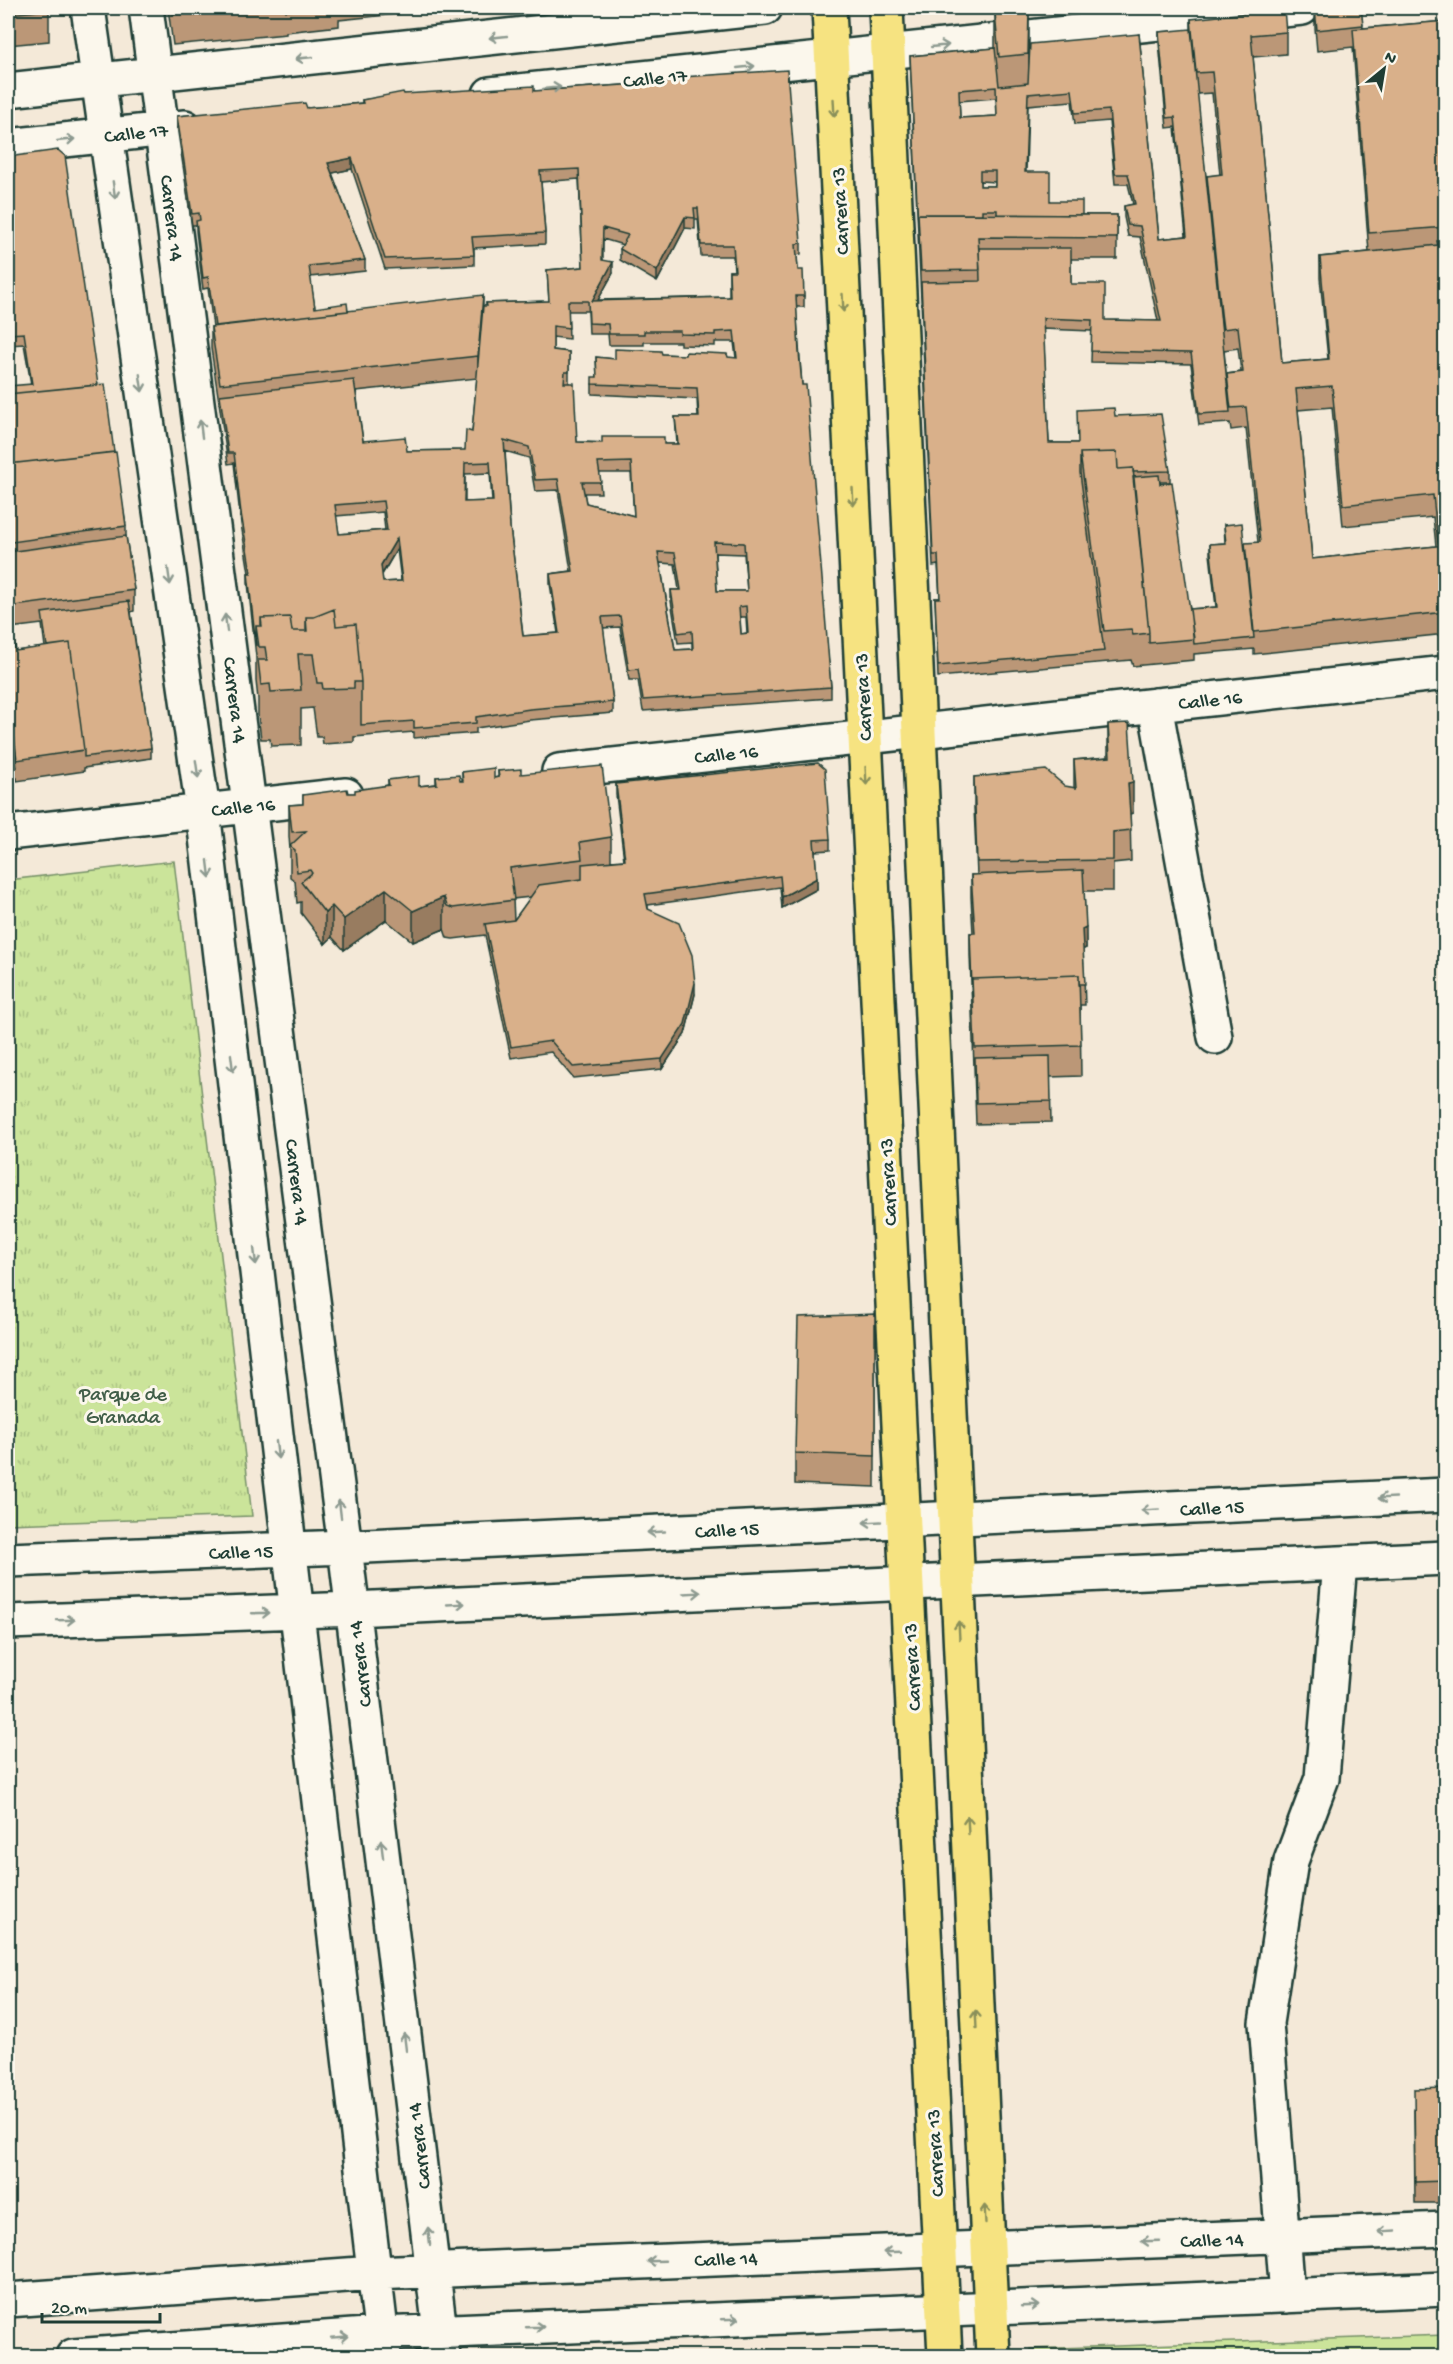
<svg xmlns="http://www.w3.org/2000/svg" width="1453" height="2364" font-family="'Gochi Hand',sans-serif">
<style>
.green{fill:#cbe49a;stroke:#759067;stroke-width:1.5}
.park{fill:url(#park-tufts);stroke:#759067;stroke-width:1.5}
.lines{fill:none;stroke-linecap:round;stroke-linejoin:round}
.minor-casing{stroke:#1f3d34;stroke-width:38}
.major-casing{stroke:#1f3d34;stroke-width:38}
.minor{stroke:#fbf7ec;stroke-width:33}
.major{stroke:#f6e381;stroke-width:33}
.wall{fill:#bb9777;stroke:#1f3d34;stroke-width:1.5;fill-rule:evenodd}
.shaded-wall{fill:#987b61;stroke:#1f3d34;stroke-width:1.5}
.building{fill:#d9b08a;stroke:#1f3d34;stroke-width:1.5;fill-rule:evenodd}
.oneway{stroke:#8d9a90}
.oneway2{stroke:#8a905a}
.labels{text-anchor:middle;stroke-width:6;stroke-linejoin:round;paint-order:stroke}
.street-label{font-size:20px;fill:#1f3d34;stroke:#fbf7ec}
.park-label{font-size:20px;fill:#415e48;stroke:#fbf7ec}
</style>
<defs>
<pattern id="park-tufts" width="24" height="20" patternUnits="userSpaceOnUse" patternTransform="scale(1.5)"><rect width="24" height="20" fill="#cbe49a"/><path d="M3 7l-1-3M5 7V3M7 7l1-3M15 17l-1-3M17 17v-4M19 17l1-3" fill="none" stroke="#aec485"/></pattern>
</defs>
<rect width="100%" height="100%" fill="#f4e9d8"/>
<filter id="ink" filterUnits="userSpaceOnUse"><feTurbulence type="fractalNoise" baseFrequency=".0167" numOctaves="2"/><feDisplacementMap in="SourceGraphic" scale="12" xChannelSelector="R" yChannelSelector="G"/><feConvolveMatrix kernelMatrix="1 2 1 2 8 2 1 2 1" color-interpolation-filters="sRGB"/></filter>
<g filter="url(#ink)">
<path class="green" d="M1446,2335L1445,2356H1031L1030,2349Z"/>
<path class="park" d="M174,861L252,1516L8,1524V880Z"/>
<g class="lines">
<g class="minor-casing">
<path id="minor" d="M88,8L203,811L384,2356
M146,8L345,1547L443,2356
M8,90L765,8
M490,94L1302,8
M8,146L185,127
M1155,705L1215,1037
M559,771L1446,673
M8,833L346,795
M8,1560L345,1547L1446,1495
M8,1622L353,1609L1446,1558
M1287,2296L1266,2023L1291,1861L1322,1778L1340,1563
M8,2300L374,2273L1446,2229
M73,2356L381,2334L1446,2289"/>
</g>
<g class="major-casing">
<path id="major" d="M829,8L945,2356
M886,8L993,2356"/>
</g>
<use href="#minor" class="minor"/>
<use href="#major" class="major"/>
</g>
<path class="wall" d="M8,8H49V41L8,45Z
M168,8H455L339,20V26L286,32V34L173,45Z
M1315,8H1361L1363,28L1446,21V634L1254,654V649L1194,654V660L1133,666L1131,660L938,677L935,598H940L938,565L933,566L910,56L995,48V13L1029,9V73L1139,34L1159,239L1186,236L1175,127L1167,128L1159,43V32L1191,30V19L1286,32V54L1253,57L1282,363L1328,359L1320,278V257L1369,252L1353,47L1317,51L1315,28ZM1212,93L1220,175L1207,176V189L1197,94ZM996,98L997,116L960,118L959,101ZM1072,101L1075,124L1109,121L1115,184H1128L1133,204L1124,206V217L1128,236L1140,237L1158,321L1105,320L1071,284V259H1117V215H1082L1050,201L1026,172L1028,105ZM980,181L995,182V186H980ZM1043,329L1092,331L1091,362L1191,364L1199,425L1230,423L1231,430L1246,428L1258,542L1245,552L1224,525L1225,543L1210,544V554L1216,607L1190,609L1160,482H1170V471L1115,416L1078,443H1049ZM1238,348L1241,372L1227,374V385L1224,350ZM1332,407L1343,526L1433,517L1436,546L1312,559L1298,410Z
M682,77L801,243V254L797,255L798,270L804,296V307H796L802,385L831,687V698L643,711L638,680H629L620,627L603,628L613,702V713L530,720L476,728V733L414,738V732L354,737V742L323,744L322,737H317L313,708L301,709V745L271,746L270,739H261L258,715V699L256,681V657L248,583V573H249L241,524L234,463L228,464L211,348V327H213L208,288L203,289L196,231V225H192L177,126V116L307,108L362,103V100L404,94L534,91L682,81ZM352,169L385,269L474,265V248L545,244V233L541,182L579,179L583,267L547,270L549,301L486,303V306L348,311L315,308L310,277L365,271V260L332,173ZM695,219H698L701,256H733L734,271H729V297L598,300L613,273L603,260V239L623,245L620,249V260L657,282L685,228L695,229ZM568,311H588L589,334H608L609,345H644V342H680V345L715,346V342H734L736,358L662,354L615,359L596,357L597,377L592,384V394L697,399L698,417H675L677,444H664L577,442L569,383V352L553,350V337L569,339ZM477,378L472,432L465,450L407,451L363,441L356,391ZM505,451L529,458L535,491L558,490L571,571L550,574V584L558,633L523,636L510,527ZM490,473L492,501L465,502V474ZM599,473H631L634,516L586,503L584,493H601ZM383,512L385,530L339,534L336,516ZM397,549L401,581L383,582L382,575ZM715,553L744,554L747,591H717ZM660,563L675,564L679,590H671V601L678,643L692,642V649L675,650ZM740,617H746L747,633L741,634Z
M8,157L98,385L114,452L126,526V536L134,590V611L131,612L151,748V758L84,768V771L17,781V778L8,779V392L31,384L24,344L8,345ZM42,624L45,647L16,651L10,628Z
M1108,724L1133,813L1130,814L1131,861L1113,863V891H1084L1086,948L1083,949L1085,1005H1080L1081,1076L1050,1077L1051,1122L976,1124L970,955V933H973L971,897V875H977L974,808V777L1074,788V760L1108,757Z
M498,771L521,774L611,837V861L624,860L616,795V784L830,839V850L815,851L817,889L782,908L780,887L648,905V909L695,994L685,1034L662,1069L573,1078L551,1052L511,1058L485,935L453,939L447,938L444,929L413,942L386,920L344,950L332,937L325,944L301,913V902L297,903L295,881L290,877V850L289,836V805L303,804V795L355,793L388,785V780L419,786L436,784V777L462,781V772L494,778L498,777ZM531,897L514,920L513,899Z
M875,1314V1487L795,1484V1453Z
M1446,2088V2203H1415L1414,2110Z"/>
<path class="shaded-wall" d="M352,158V169L328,174V163Z
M685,217V228L657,282V271Z
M613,262V273L592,311V301Z
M483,295V317L478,378V356Z
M397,538V549L381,576V565Z
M1133,782V813L1128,814V783Z
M817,878V889L782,908V897Z
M386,889V920L344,950V919Z
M444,897V929L413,942V911Z
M332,906V937L325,944V913Z
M1086,927V948L1082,950V929Z
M695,983V994L685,1034L662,1069V1059Z"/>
<path class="building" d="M8,8H49V10L8,14Z
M172,8H239L173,14Z
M286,8H316L286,11Z
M339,8H357L339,9Z
M1315,8H1361L1363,25L1317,30Z
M1029,9L1028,54L999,57L995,13Z
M1284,9L1286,32L1251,35L1282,363L1329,359L1320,257L1438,245L1437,241H1446V296H1443L1446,320V543H1438L1433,495L1343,505L1332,386L1296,389L1312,559L1446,545V612L1254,632L1245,543L1260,542L1246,407L1231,408L1230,402L1227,374L1243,372L1238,327L1223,329L1221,313L1207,176L1222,174L1212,72L1196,73L1191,19Z
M1446,21V227L1369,233L1353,29Z
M1191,29L1230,412L1199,414L1191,353L1091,351L1092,320L1043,318L1049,443H1078L1077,410L1114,408L1115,416L1161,414L1170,471L1133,472V468L1118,469L1117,452L1080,453V473L1104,651L938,666L935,598H940L938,555H933L921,282L980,281L979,248H1071V284H1105V320L1161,321L1140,226L1128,225L1124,206L1135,204L1128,174H1115L1109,110L1075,113L1072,90L1028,94L1025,172H1050V201H1082V215L997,214V210H982V214H918V225L910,56L995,48L999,86L1028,83L1030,44L1139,34L1159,239L1187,236L1175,117L1167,118L1159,32ZM996,87L997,116L960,118L959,90ZM980,171H995V186H980Z
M787,70L801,243L796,244L798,270H803L804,296H796L799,352L802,385H806L831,687L643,700L638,669L629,670L620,616L602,617L613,702L530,709L476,717V723L414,728V721L361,725V682L356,624L336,626L334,609L314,617H306V631H292L290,617L261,618V626H256V646L248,573H251L241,513L234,453H228L220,395L354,380L363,441L405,437L407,451L465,450L466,430L472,432L483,306H487L486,303L549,301L547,270L583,267L579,169L540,171L545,233L472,237L474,255L385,259L352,158L328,163L365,260L309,266L315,308L347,303L348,311L215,326L208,277L203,278L196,221L200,220L199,213L192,214L177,116L305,103L307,108L363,103L362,100L403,92L404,94L534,86V91L683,81L682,77ZM694,208H698L701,245H733L735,271H729L730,297L592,301L613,262L602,260L603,228L628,235L620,249L657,271L685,217L695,218ZM568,301H588L589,323L608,324L609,334H644V331H680V334L715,335V332L734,331L737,358L728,357L727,354L686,352L685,355L662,354L661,351L615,349V359L596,357L597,377H592V384L697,388L699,417H675L678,444H664V437H602V443L577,442L574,383H564L565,372H569V352L553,350V326L569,328ZM504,440L529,447L535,480L558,479L573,571L550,574L559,633L523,636L510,527ZM490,462L493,501L464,502L465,463ZM631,462L634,516L586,503L582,482H601L598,463ZM383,501L387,530L339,534L335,505ZM397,538L402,581L383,582L381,565ZM714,542L744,543L747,591H717ZM658,552L675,553L681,590H671L678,633L692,631L693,649L675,650ZM746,606L748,633L741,634L739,607Z
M58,150L65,156L98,385L8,394V386L32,384L24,333L8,334V157Z
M918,214L1117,215V238L978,237L980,270L921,271Z
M483,295L478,356L220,384L211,327Z
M105,384L114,452L8,464V394Z
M116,452L126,526L12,542L9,524H8V464Z
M1117,452L1118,469L1133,468L1149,633L1133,635L1131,629L1104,631L1080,453Z
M1159,475L1160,484L1172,482L1194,639L1149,643V633L1133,477Z
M1242,523L1254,638L1194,644L1190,609L1217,607L1210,544L1226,543L1224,525Z
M126,536L134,590L8,607V552Z
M129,601L151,748L84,757V750L70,643L47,646L42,613Z
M334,609L336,626L356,624L361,682H354V688L323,689L322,683H317L313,654H298L301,690L271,692L270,684L261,685L258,660H267L265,647H259L256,626H262L261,618L290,617L292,631H307L306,617H314Z
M10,628L16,651L70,643L84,750L17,760L8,683V629Z
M8,693L17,767L8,768Z
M1129,723L1133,782L1128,783L1131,830L1113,832V860L977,862L974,777L1046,770L1065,786L1076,788L1074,760L1110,757L1108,724Z
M818,763L825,769L830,839L814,840L817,878L782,897L780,876L645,894L648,909L679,923L692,955L695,983L685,1024L662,1059L573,1067L551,1041L511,1047L485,924L514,920L539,885L582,879V864L625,860L616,784Z
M602,766L611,837L580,842L582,859L510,868L514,900L453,908L447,906L444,897L413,911L386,889L344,919L332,906L325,913L301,882L312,873L310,870L297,872L295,850L290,846L306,831L292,832L289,805L303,804V795L347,789L348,793H355V790L389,785L388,780L419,776V786L437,784L436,777L459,775L460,781H463L462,772L494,768V778L499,777L498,771L521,769V774Z
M1083,870L1086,927L1082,929L1085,984H1079V975L972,979V988L970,933H975L971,875Z
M1079,975L1081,1045L975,1048L972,979Z
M1050,1056L1051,1101L976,1103L975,1058Z
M875,1314V1456L795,1453L798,1317Z
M1446,2088V2181L1415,2182L1414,2089Z"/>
<defs><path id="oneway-shaft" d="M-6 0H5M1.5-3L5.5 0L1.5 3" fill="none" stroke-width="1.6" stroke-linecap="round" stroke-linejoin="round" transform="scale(1.5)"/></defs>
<g class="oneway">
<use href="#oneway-shaft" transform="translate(498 37) rotate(174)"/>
<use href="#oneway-shaft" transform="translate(940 46) rotate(-6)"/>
<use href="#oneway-shaft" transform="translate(304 58) rotate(174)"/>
<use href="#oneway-shaft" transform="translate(746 67) rotate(-6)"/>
<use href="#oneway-shaft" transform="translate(552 88) rotate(-6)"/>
<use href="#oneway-shaft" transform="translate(66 140) rotate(-6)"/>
<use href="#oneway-shaft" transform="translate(114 190) rotate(82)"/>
<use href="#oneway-shaft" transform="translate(141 383) rotate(82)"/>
<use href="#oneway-shaft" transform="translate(201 429) rotate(-97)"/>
<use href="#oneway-shaft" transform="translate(169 576) rotate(82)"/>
<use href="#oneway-shaft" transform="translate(226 623) rotate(-97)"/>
<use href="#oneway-shaft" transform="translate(197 769) rotate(82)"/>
<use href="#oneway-shaft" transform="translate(209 869) rotate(83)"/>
<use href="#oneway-shaft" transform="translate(232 1063) rotate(83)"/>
<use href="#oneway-shaft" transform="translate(255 1256) rotate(83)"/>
<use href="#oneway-shaft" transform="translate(277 1450) rotate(83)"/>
<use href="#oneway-shaft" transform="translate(1387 1498) rotate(177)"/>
<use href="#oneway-shaft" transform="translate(340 1509) rotate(-97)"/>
<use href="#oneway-shaft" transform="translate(1150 1510) rotate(177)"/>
<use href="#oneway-shaft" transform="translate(872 1522) rotate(177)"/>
<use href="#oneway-shaft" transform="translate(656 1532) rotate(177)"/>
<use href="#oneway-shaft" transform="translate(692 1593) rotate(-3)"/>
<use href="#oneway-shaft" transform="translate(456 1604) rotate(-3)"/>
<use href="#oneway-shaft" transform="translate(261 1613) rotate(-2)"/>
<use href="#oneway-shaft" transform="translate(66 1620) rotate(-2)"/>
<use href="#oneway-shaft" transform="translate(382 1849) rotate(-97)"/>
<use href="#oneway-shaft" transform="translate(405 2042) rotate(-97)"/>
<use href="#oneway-shaft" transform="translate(1387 2231) rotate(177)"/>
<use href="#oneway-shaft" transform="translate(429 2236) rotate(-97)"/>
<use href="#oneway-shaft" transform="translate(1150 2241) rotate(178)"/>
<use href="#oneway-shaft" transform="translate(892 2252) rotate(178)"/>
<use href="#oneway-shaft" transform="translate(656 2261) rotate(178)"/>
<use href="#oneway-shaft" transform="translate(1030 2306) rotate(-2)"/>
<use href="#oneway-shaft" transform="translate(730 2319) rotate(-2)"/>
<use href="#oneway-shaft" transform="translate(535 2327) rotate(-2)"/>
<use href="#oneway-shaft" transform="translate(340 2337) rotate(-4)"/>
</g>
<g class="oneway2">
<use href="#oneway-shaft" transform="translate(834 108) rotate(87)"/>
<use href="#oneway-shaft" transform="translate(843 303) rotate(87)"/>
<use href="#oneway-shaft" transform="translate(853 497) rotate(87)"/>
<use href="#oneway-shaft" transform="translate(866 776) rotate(87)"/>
<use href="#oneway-shaft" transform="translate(959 1630) rotate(-93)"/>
<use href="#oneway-shaft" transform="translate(968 1825) rotate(-93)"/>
<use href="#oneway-shaft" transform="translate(976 2019) rotate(-93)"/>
<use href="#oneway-shaft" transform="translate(985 2214) rotate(-93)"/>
</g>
</g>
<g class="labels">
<g class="street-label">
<text transform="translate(655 77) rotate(-6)" y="7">Calle 17</text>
<text transform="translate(136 132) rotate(-6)" y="7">Calle 17</text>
<text transform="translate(839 211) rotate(-93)" y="7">Carrera 13</text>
<text transform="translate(173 218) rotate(83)" y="7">Carrera 14</text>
<text transform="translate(862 697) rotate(-93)" y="7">Carrera 13</text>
<text transform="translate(1210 699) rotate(-6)" y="7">Calle 16</text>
<text transform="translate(236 700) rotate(83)" y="7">Carrera 14</text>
<text transform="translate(726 753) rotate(-6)" y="7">Calle 16</text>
<text transform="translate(243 806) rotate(-6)" y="7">Calle 16</text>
<text transform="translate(298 1182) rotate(83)" y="7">Carrera 14</text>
<text transform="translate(887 1182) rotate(-93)" y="7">Carrera 13</text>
<text transform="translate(1212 1507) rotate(-3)" y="7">Calle 15</text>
<text transform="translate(727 1529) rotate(-3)" y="7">Calle 15</text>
<text transform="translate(241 1551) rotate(-2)" y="7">Calle 15</text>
<text transform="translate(359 1664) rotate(-97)" y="7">Carrera 14</text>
<text transform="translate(911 1667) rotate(-93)" y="7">Carrera 13</text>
<text transform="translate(418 2146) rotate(-97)" y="7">Carrera 14</text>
<text transform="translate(934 2153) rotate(-93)" y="7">Carrera 13</text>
<text transform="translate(1212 2239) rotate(-2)" y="7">Calle 14</text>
<text transform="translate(726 2258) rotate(-2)" y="7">Calle 14</text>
</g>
<g class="park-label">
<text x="123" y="1400">Parque de<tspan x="123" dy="23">Granada</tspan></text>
</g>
</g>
<rect width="1453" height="2364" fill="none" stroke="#fbf7ec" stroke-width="30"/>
<rect x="15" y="15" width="1423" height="2334" fill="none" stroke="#1f3d34" stroke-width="2" filter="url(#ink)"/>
<g transform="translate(1384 69) rotate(30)" stroke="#fbf7ec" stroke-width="4.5" paint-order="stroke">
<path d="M0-4.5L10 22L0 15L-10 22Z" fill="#1f3d34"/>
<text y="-9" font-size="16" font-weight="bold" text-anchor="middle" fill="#1f3d34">N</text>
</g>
<path d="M42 2313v9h118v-9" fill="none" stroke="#1f3d34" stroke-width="3"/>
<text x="51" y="2313" font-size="18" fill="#1f3d34" stroke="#fbf7ec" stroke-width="4.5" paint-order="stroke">20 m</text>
</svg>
